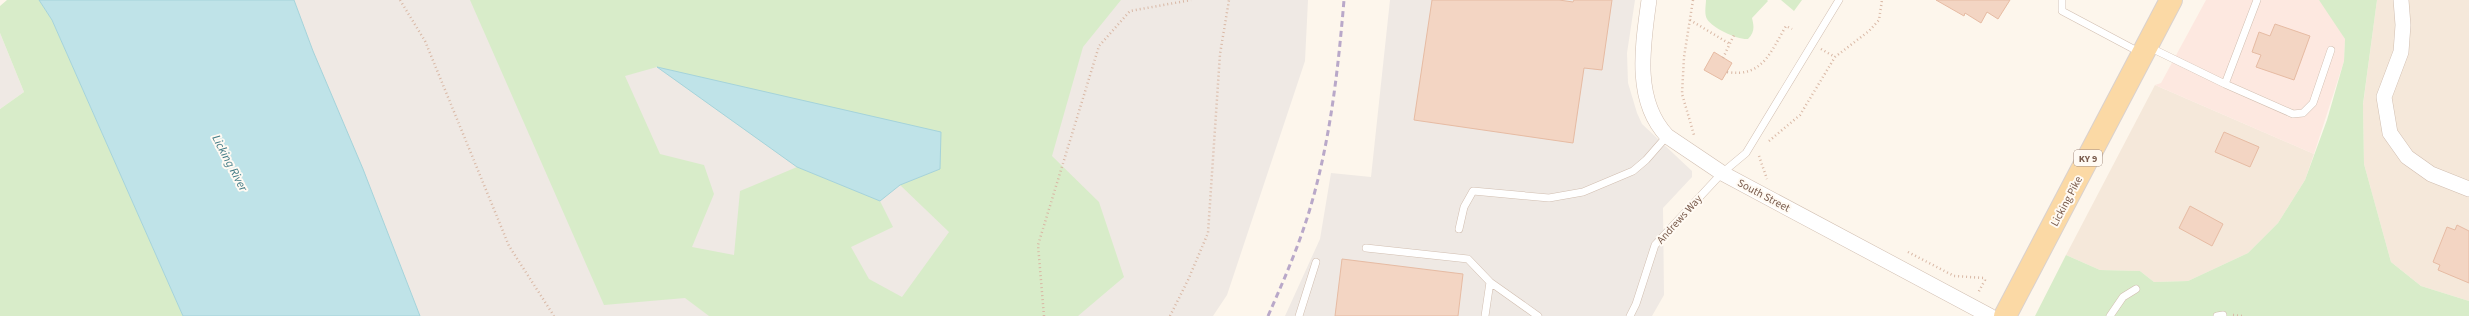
<svg xmlns="http://www.w3.org/2000/svg" width="2469" height="316" font-family="'Source Sans 3',sans-serif">
<style>
.residential{fill:#f5e8da}
.commercial{fill:#fde8e0}
.industrial{fill:#efe9e4}
.green{fill:#d8ecc9;fill-rule:evenodd}
.water{fill:#bfe3e8;stroke:#a5d3da}
.building{fill:#f3d5c3;stroke:#e6bba3}
.lines{fill:none;stroke-linecap:round;stroke-linejoin:round}
.lane-casing{stroke:#d1beb0;stroke-width:8}
.street-casing{stroke:#d1beb0;stroke-width:16}
.primary-casing{stroke:#dad1cd;stroke-width:24}
.path{stroke:#d9b8a5;stroke-width:2.5;stroke-dasharray:1 3;stroke-linecap:butt}
.lane{stroke:#fff;stroke-width:7}
.street{stroke:#fff;stroke-width:15}
.primary{stroke:#fbd9a5;stroke-width:22}
.rail{stroke:#b9a8c9;stroke-width:3;stroke-dasharray:6 4;stroke-linecap:butt}
.labels{text-anchor:middle;stroke-width:4;stroke-linejoin:round;paint-order:stroke}
.shield{fill:#fffaf3;stroke:#a28b7f;stroke-width:1}
.shield-label{font-size:10px;font-weight:bold;fill:#7a5c4d}
.street-label{font-size:11px;fill:#7a5c4d;stroke:#fffaf3}
.water-label{font-size:12px;font-style:italic;fill:#437c86;stroke:#fffaf3}
</style>
<rect width="100%" height="100%" fill="#fdf6ec"/>
<path class="residential" d="M2377,0H2469V301L2421,286L2391,262L2364,164L2363,105Z
M2155,85L2314,154L2305,180L2278,223L2248,253L2188,281L2154,282L2140,271L2100,270L2066,255Z"/>
<path class="commercial" d="M2206,0H2319L2327,9L2345,39L2344,61L2314,154L2155,85L2161,83Z"/>
<path class="industrial" d="M294,0H1308L1305,61L1227,295L1213,316H420L363,169L313,51Z
M1390,0H1635L1627,53L1628,83L1637,113L1642,124L1692,171V177L1663,208L1664,295L1652,316H1285L1320,239L1331,173L1371,177Z
M0,33L24,92L0,109Z"/>
<path class="green" d="M7,0H39L52,20L183,316H0V109L24,92L0,33V6Z
M470,0H1121L1083,47L1052,156L1099,202L1124,277L1078,316H709L685,298L604,305ZM657,67L940,169L900,185L949,232L902,297L869,279L851,247L893,227L880,201L797,167L740,191L734,255L692,247L714,194L704,165L660,154L625,76Z
M1706,0H1767L1768,1L1752,18C1754,26 1755,32 1748,39C1738,40 1712,28 1707,19C1704,14 1706,5 1706,0Z
M1781,0H1802L1794,11Z
M2319,0H2377L2363,104L2364,164L2391,262L2421,286L2469,301V316H2035L2066,255L2100,270L2140,271L2154,282L2188,281L2248,253L2278,223L2305,180L2327,120L2344,61L2345,39Z"/>
<path class="water" d="M39,0H294L313,51L363,169L420,316H183L52,20Z
M657,67L941,132L940,169L900,185L880,201L797,167Z"/>
<path class="building" d="M1432,0H1559L1573,2L1574,0H1612L1602,70L1584,68L1573,143L1414,120Z
M1936,0H2010L1998,19L1987,12L1981,23L1965,13L1964,16Z
M2275,24L2310,36L2294,80L2256,67L2261,55L2252,52L2259,32L2270,36Z
M1714,52L1732,63L1722,80L1704,70Z
M2224,132L2259,147L2250,167L2215,152Z
M2190,206L2223,224L2212,246L2179,228Z
M2457,225L2469,231V283L2438,270L2440,265L2433,262L2447,227L2455,230Z
M1342,259L1463,274L1458,316H1335Z"/>
<g class="lines">
<g class="lane-casing">
<path id="lane" d="M2062,0V11L2141,53
M2149,47L2225,84L2293,114L2303,113L2313,103L2331,50
M2225,84L2257,0
M1459,229L1464,207L1473,191L1549,198L1583,192L1633,171L1646,160L1667,136
M1366,248L1468,259L1490,282
M1299,316L1316,262
M1485,316L1490,282L1538,316
M1630,316L1636,304L1655,245L1722,173L1746,153L1839,0
M2110,316L2123,297L2136,289
M2217,316L2223,315"/>
</g>
<g class="street-casing">
<path id="street" d="M1649,0C1643,44 1633,100 1667,136L1722,173L1990,316
M2401,0L2403,25L2401,52L2384,97L2390,133L2407,157L2431,174L2469,189"/>
</g>
<g class="primary-casing">
<path id="primary" d="M2005,316L2171,0"/>
</g>
<path class="path" d="M400,0L425,41L509,246L554,316
M1693,0L1684,57L1682,94L1694,135
M1690,20L1730,44
M1821,49L1835,57
M1723,58L1734,35
M1727,72C1763,78 1771,51 1786,26L1792,29
M1769,141L1800,115L1835,57L1869,31L1879,20L1882,0
M1759,156L1767,179
M1908,252L1954,276L1984,278L1985,280L1978,293
M2233,315L2243,316
M1044,316L1038,245L1099,46L1130,11L1191,0
M1170,316L1188,280L1208,233L1220,54L1229,0"/>
<use href="#lane" class="lane"/>
<use href="#street" class="street"/>
<use href="#primary" class="primary"/>
<path class="rail" d="M1268,316C1283,282 1298,248 1309,212C1330,143 1338,71 1344,0"/>
</g>
<g class="labels">
<rect class="shield" x="2074" y="150" width="28" height="16" rx="3"/>
<g class="shield-label">
<text x="2088" y="162">KY 9</text>
</g>
<g class="street-label">
<text transform="translate(1764 195) rotate(28)" y="4">South Street</text>
<text transform="translate(2066 201) rotate(-62)" y="4">Licking Pike</text>
<text transform="translate(1679 219) rotate(-48)" y="4">Andrews Way</text>
</g>
<g class="water-label">
<text transform="translate(230 163) rotate(62)" y="4">Licking River</text>
</g>
</g>
</svg>
